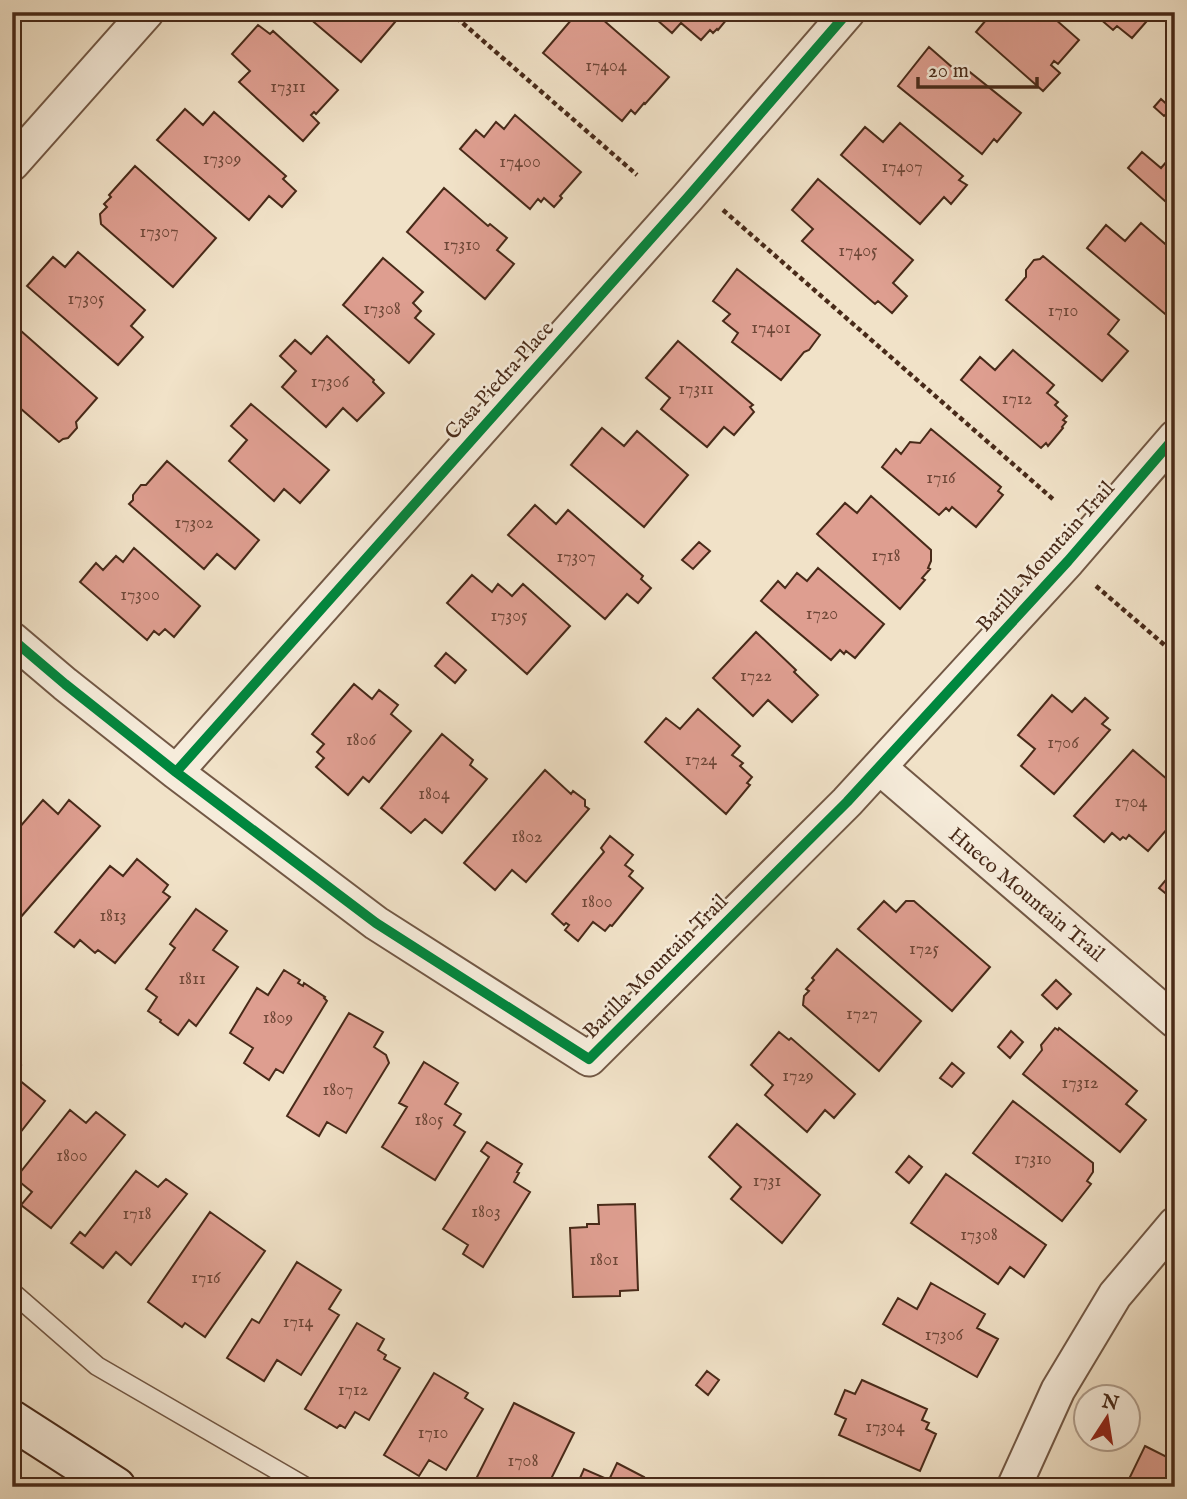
<svg xmlns="http://www.w3.org/2000/svg" width="1187" height="1499" font-family="'IM FELL English',serif">
<style>
.building{fill:#de9e90;stroke:#482a19;stroke-width:2}
.lines{fill:none;stroke-linecap:round;stroke-linejoin:round}
.lane-casing{stroke:#725845;stroke-width:21}
.street-casing{stroke:#725845;stroke-width:37}
.secondary-casing{stroke:#482a19;stroke-width:42}
.path{stroke:#482a19;stroke-width:4.5;stroke-dasharray:5 3.5;stroke-linecap:butt}
.lane{stroke:#f6ecdb;stroke-width:18}
.street{stroke:#f6ecdb;stroke-width:33}
.secondary{stroke:#f6ecdb;stroke-width:38}
.cycleway-casing{stroke:#f6ecdb;stroke-width:15}
.cycleway{stroke:#00873e;stroke-width:10}
.labels{text-anchor:middle;stroke-width:5;stroke-linejoin:round;paint-order:stroke}
.number-label{font-size:18px;fill:#6e4737}
.street-label{font-size:21px;fill:#482a19;stroke:#f6ecdb}
</style>
<rect width="100%" height="100%" fill="#f1e2c8"/>
<filter id="stains"><feTurbulence type="fractalNoise" baseFrequency=".00286" numOctaves="4"/><feColorMatrix values="0 0 0 0 .2 0 0 0 0 .09 0 0 0 0 .02 0 0 0 .5 -.17"/></filter>
<radialGradient id="worn" r=".72"><stop offset=".6" stop-color="#630" stop-opacity="0"/><stop offset="1" stop-color="#630" stop-opacity=".3"/></radialGradient>
<path class="building" d="M302,12H398L401,15L361,62Z
M578,12H594L669,77L645,104L644,103L635,114L631,110L622,121L543,53Z
M648,12H731L732,13L718,30L717,29L713,33L710,30L701,40L681,23L672,33Z
M977,12H1047L1079,40L1058,64L1054,61L1051,65L1060,73L1043,91L976,32L986,20Z
M1092,12H1135L1146,22L1132,38L1117,26L1113,30Z
M258,25L270,34L273,31L338,90L316,114L314,112L311,115L319,123L303,141L239,82L250,71L232,54Z
M929,47L961,75L966,69L1021,113L997,142L994,139L982,154L898,86Z
M1161,99L1172,109L1164,116L1154,107Z
M185,109L203,125L214,112L286,176L283,179L296,191L282,207L269,196L249,220L157,140Z
M515,115L581,172L560,196L562,198L554,207L544,198L541,202L538,199L530,209L460,149L476,130L484,137L496,122L504,129Z
M900,123L963,176L959,180L967,185L951,204L944,197L920,224L841,155L865,127L883,142Z
M1142,152L1161,168L1175,152V210L1128,168Z
M135,166L216,238L173,287L101,224L100,214L107,207L104,204L111,197L109,195Z
M818,179L913,260L893,283L907,296L892,313L878,301L875,304L802,241L813,229L792,210Z
M444,188L488,226L490,224L507,238L497,250L514,264L485,299L407,232Z
M1141,223L1171,249L1175,247V315L1171,319L1087,248L1106,225L1125,241Z
M78,252L145,310L131,326L143,337L118,365L27,286L53,257L65,267Z
M1043,256L1119,320L1108,334L1128,351L1102,381L1006,300L1026,277V270L1034,260L1040,259Z
M383,258L423,292L413,303L421,311L415,318L434,334L409,363L343,305Z
M737,269L820,335L809,350L804,352L781,380L732,342L738,333L723,321L730,314L713,301Z
M12,323L97,398L76,422L77,428L68,438L63,439L59,442L12,401Z
M327,336L374,380L373,382L384,393L357,421L343,408L326,427L282,387L296,371L280,356L295,340L311,354Z
M678,341L753,405L750,407L754,412L734,435L724,427L707,447L661,409L670,398L646,378Z
M1013,350L1054,385L1047,393L1058,402L1055,405L1067,416L1063,420L1066,422L1062,427L1063,428L1048,446L1046,443L1041,448L961,380L980,357L995,370Z
M251,404L329,470L300,503L284,489L274,501L229,461L247,440L231,426Z
M602,428L624,446L637,431L688,475L644,527L571,465Z
M931,429L1001,487L998,491L1003,495L976,527L952,507L949,511L946,508L939,515L882,467L896,449L901,454L910,442L920,443Z
M167,461L259,540L235,569L217,554L204,569L129,504L133,500V495L141,485H146Z
M871,496L931,550V561L928,568L930,569L922,578L925,580L900,609L817,534L845,503L857,513Z
M535,505L556,524L568,510L643,576L641,579L651,588L638,603L627,594L605,619L508,535Z
M699,542L710,551L693,569L682,560Z
M134,548L200,606L174,637L165,629L159,635L154,631L147,640L80,582L96,563L103,570L116,556L123,562Z
M818,568L884,624L855,658L846,651L844,654L840,650L831,660L761,601L778,581L785,588L797,573L807,581Z
M472,575L492,592L498,584L512,596L523,584L570,626L527,674L447,603Z
M756,632L796,670L794,672L818,695L792,722L768,700L753,716L713,678Z
M446,653L466,670L455,683L435,666Z
M354,684L372,699L379,690L398,705L391,714L411,731L369,782L363,777L348,795L316,767L324,758L317,752L324,744L312,734Z
M1052,695L1072,712L1085,698L1108,718L1102,724L1110,730L1054,794L1021,766L1035,749L1018,735Z
M698,709L740,746L732,755L743,763L740,766L752,777L747,783L750,785L726,814L645,742L666,718L680,729Z
M442,734L473,760L470,765L487,779L442,833L425,819L411,833L381,808Z
M1133,750L1175,786V820L1148,851L1129,835L1126,839L1123,837L1120,840L1112,833L1104,842L1074,816Z
M545,770L571,794L573,791L585,800V806L589,809L526,882L512,870L495,890L464,863Z
M43,800L58,814L69,800L100,826L20,918L12,911V836Z
M610,836L633,855L625,865L633,871L629,876L643,888L612,926L610,925L605,931L593,922L578,941L565,930L569,925L566,923L564,925L552,914L604,852L601,848Z
M137,859L168,885L163,892L170,897L115,963L98,950L95,953L80,940L74,947L55,932L110,866L123,876Z
M1175,869V901L1159,888Z
M884,901L896,912L906,901H914L990,967L952,1011L858,929Z
M196,909L227,931L213,950L238,967L196,1026L189,1020L178,1035L160,1022L161,1020L148,1011L157,997L146,989L175,948L170,944Z
M837,949L921,1021L879,1071L803,1005L804,996L809,991L806,989L814,980L812,978Z
M284,970L300,980L298,983L303,986L304,983L325,997L324,998L327,1001L283,1073L276,1069L269,1080L244,1063L253,1048L230,1033L257,988L268,995Z
M1056,980L1071,994L1057,1009L1042,995Z
M349,1013L383,1032L374,1047L386,1055L389,1063L346,1133L327,1122L319,1136L287,1116Z
M1055,1028L1058,1030L1059,1028L1137,1091L1126,1104L1146,1120L1120,1152L1023,1074L1042,1050L1041,1045Z
M1011,1031L1023,1042L1010,1058L998,1047Z
M779,1032L789,1040L791,1038L855,1094L834,1118L825,1110L807,1132L765,1095L773,1085L751,1065Z
M12,1057L21,1065L13,1075L45,1101L12,1143Z
M424,1062L458,1083L445,1104L461,1114L454,1125L465,1132L435,1180L382,1147L407,1107L399,1103Z
M952,1063L964,1073L952,1087L940,1078Z
M1013,1101L1093,1163V1172L1087,1181L1091,1184L1062,1221L973,1153Z
M70,1110L86,1123L96,1112L125,1135L51,1228L21,1205L32,1192L21,1183L19,1174Z
M737,1124L820,1195L782,1243L731,1199L741,1187L709,1157Z
M487,1142L522,1164L517,1172L519,1173L514,1182L530,1192L483,1267L463,1254L468,1245L443,1229L489,1157L481,1151Z
M909,1156L922,1167L909,1183L896,1172Z
M136,1171L158,1187L166,1179L187,1194L131,1265L116,1252L103,1268L71,1243L80,1232L85,1236Z
M946,1174L1046,1245L1024,1277L1010,1267L998,1284L911,1223Z
M635,1204L638,1290L620,1291V1296L573,1297L570,1228L587,1227V1224H599L598,1205Z
M210,1212L265,1251L205,1337L185,1323L182,1327L148,1302Z
M297,1262L341,1290L329,1309L339,1315L301,1375L277,1360L264,1381L227,1358L252,1319L259,1323Z
M931,1283L985,1314L977,1328L998,1339L977,1377L883,1324L898,1298L917,1309Z
M357,1323L384,1339L378,1350L386,1355L384,1359L400,1368L369,1420L355,1412L345,1428L340,1425L337,1428L305,1409Z
M707,1371L719,1380L708,1395L696,1385Z
M434,1373L468,1393L465,1398L483,1409L446,1470L429,1460L419,1476L384,1455Z
M862,1380L927,1409L922,1420L929,1423L926,1429L936,1434L920,1471L839,1435L846,1419L835,1414L845,1390L855,1394Z
M514,1403L574,1433L547,1487H472Z
M1145,1446L1175,1461V1487H1138L1128,1481Z
M617,1463L644,1477L640,1487H576L584,1469L609,1480Z"/>
<g class="lines">
<g class="lane-casing">
<path id="lane" d="M12,1292L97,1366L306,1487"/>
</g>
<g class="street-casing">
<path id="street" d="M12,164L147,12
M12,639L65,684L176,772L376,923L589,1059L847,802L1068,561L1175,437
M879,767L1175,1021
M176,772L688,197L848,12
M1014,1487L1058,1390L1115,1295L1175,1224"/>
</g>
<g class="secondary-casing">
<path id="secondary" d="M12,1420L116,1487"/>
</g>
<path class="path" d="M450,12L637,175
M723,210L1054,500
M1096,586L1175,654"/>
<use href="#lane" class="lane"/>
<use href="#street" class="street"/>
<use href="#secondary" class="secondary"/>
<g class="cycleway-casing">
<path id="cycleway" d="M12,639L65,684L176,772L376,923L589,1059L847,802L1068,561L1175,437
M176,772L688,197L848,12"/>
</g>
<use href="#cycleway" class="cycleway"/>
</g>
<g class="labels">
<g class="number-label">
<text x="606" y="71">17404</text>
<text x="288" y="92">17311</text>
<text x="222" y="164">17309</text>
<text x="520" y="167">17400</text>
<text x="902" y="172">17407</text>
<text x="159" y="237">17307</text>
<text x="462" y="250">17310</text>
<text x="858" y="256">17405</text>
<text x="86" y="304">17305</text>
<text x="382" y="314">17308</text>
<text x="1063" y="316">1710</text>
<text x="771" y="333">17401</text>
<text x="330" y="387">17306</text>
<text x="696" y="394">17311</text>
<text x="1017" y="404">1712</text>
<text x="941" y="483">1716</text>
<text x="194" y="528">17302</text>
<text x="886" y="561">1718</text>
<text x="576" y="562">17307</text>
<text x="140" y="600">17300</text>
<text x="822" y="619">1720</text>
<text x="509" y="621">17305</text>
<text x="756" y="681">1722</text>
<text x="361" y="745">1806</text>
<text x="1063" y="748">1706</text>
<text x="701" y="765">1724</text>
<text x="434" y="799">1804</text>
<text x="1131" y="807">1704</text>
<text x="527" y="842">1802</text>
<text x="597" y="907">1800</text>
<text x="113" y="921">1813</text>
<text x="924" y="954">1725</text>
<text x="192" y="984">1811</text>
<text x="862" y="1019">1727</text>
<text x="278" y="1023">1809</text>
<text x="798" y="1081">1729</text>
<text x="1080" y="1088">17312</text>
<text x="338" y="1095">1807</text>
<text x="429" y="1125">1805</text>
<text x="72" y="1161">1800</text>
<text x="1033" y="1164">17310</text>
<text x="767" y="1186">1731</text>
<text x="486" y="1217">1803</text>
<text x="137" y="1219">1718</text>
<text x="979" y="1240">17308</text>
<text x="604" y="1265">1801</text>
<text x="206" y="1283">1716</text>
<text x="298" y="1327">1714</text>
<text x="944" y="1340">17306</text>
<text x="353" y="1395">1712</text>
<text x="885" y="1432">17304</text>
<text x="433" y="1438">1710</text>
<text x="523" y="1466">1708</text>
</g>
<g class="street-label">
<text transform="translate(499 380) rotate(-48)" y="7">Casa Piedra Place</text>
<text transform="translate(1045 556) rotate(-48)" y="7">Barilla Mountain Trail</text>
<text transform="translate(1027 894) rotate(40)" y="7">Hueco Mountain Trail</text>
<text transform="translate(655 966) rotate(-45)" y="7">Barilla Mountain Trail</text>
</g>
</g>
<rect width="1187" height="1499" fill="none" stroke="#f1e2c8" stroke-width="42"/>
<rect x="14" y="14" width="1159" height="1471" fill="none" stroke="#482a19" stroke-width="3.5"/>
<rect x="21" y="21" width="1145" height="1457" fill="none" stroke="#482a19" stroke-width="2"/>
<g transform="translate(1107 1418) rotate(12)"><circle r="33" fill="#f6ecdb" stroke="#b09e8d" stroke-width="2"/>
<path d="M0-5L12 26L0 18L-12 26Z" fill="#8f2418"/>
<text y="-10" font-size="19" font-weight="bold" text-anchor="middle" fill="#482a19">N</text>
</g>
<path d="M918 77v10h119v-10" fill="none" stroke="#482a19" stroke-width="3.5"/>
<text x="928" y="77" font-size="21" fill="#482a19" stroke="#f6ecdb" stroke-width="5" paint-order="stroke">20 m</text>
<rect width="100%" height="100%" filter="url(#stains)"/>
<rect width="100%" height="100%" fill="url(#worn)"/>
</svg>
